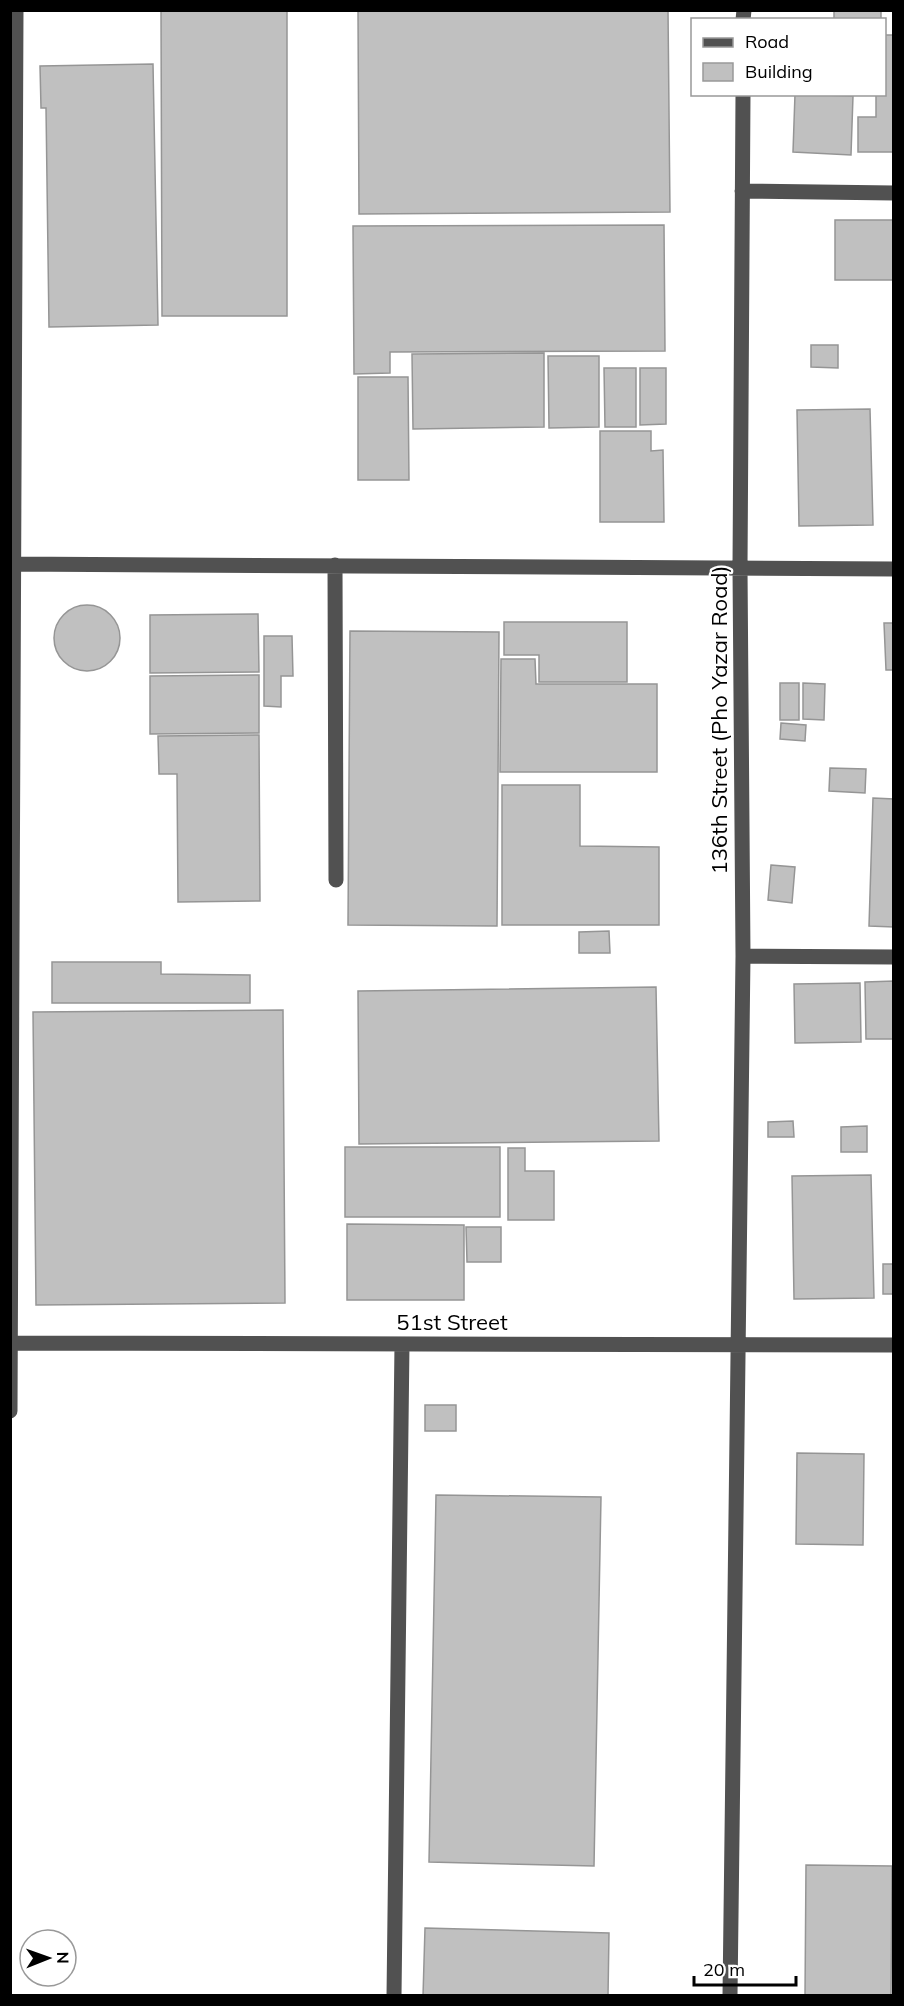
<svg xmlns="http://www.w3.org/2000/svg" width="904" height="2006" font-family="Mulish,sans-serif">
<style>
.building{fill:#c0c0c0;stroke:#959595;stroke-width:1.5}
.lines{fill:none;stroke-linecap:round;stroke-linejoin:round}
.minor{stroke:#515151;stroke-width:15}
.labels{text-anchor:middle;stroke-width:4.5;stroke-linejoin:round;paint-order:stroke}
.street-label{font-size:22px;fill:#000;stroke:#fff}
</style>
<rect width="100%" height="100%" fill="#fff"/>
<path class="building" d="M161,10H287V316H162Z
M358,10H668L670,212L359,214Z
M834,10H881V20H834Z
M884,35H894V152H858V117H876V94H884Z
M153,64L158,325L49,327L46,108H41L40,66Z
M795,94L853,96L851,155L793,152Z
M835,220H894V280H835Z
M664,225L665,351L390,352V373L354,374L353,226Z
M811,345H838V368L811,367Z
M544,353V427L413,429L412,354Z
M548,356H599V427L549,428Z
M604,368H636V427H605Z
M640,368H666V424L640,425Z
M358,377H408L409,480H358Z
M870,409L873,525L799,526L797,410Z
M600,431H651V451L663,450L664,522H600Z
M54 638a33 33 0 1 1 66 0a33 33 0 1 1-66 0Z
M258,614L259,672L150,673V615Z
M504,622H627V682H539V655H504Z
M884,623H894V670H886Z
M350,631L499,632L497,926L348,925Z
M264,636H292L293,676H281V707L264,706Z
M501,659H535L536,684H657V772H500Z
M259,675V733L150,734V676Z
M780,683H799V720H780Z
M803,683L825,684L824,720L803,719Z
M781,723L806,725L805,741L780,739Z
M259,735L260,901L178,902L177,774H159L158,736Z
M830,768L866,769L865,793L829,791Z
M502,785H580V846L659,847V925H502Z
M873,798L894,799V927L869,926Z
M771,865L795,867L792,903L768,900Z
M609,931L610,953H579V932Z
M52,962H161V974L250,975V1003H52Z
M894,981V1039H866L865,982Z
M860,983L861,1042L795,1043L794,984Z
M656,987L659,1141L359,1144L358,991Z
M283,1010L285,1303L36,1305L33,1012Z
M793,1121L794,1137H768V1122Z
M867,1126V1152H841V1127Z
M345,1147H500V1217H345Z
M508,1148H525V1171H554V1220H508Z
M871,1175L874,1298L794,1299L792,1176Z
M347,1224L464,1225V1300H347Z
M466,1227H501V1262H467Z
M883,1264H894V1294H883Z
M425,1405H456V1431H425Z
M797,1453L864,1454L863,1545L796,1544Z
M436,1495L601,1497L594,1866L429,1862Z
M806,1865L892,1866L891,1996H805Z
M425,1928L609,1933L608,1996H423Z"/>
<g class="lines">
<path class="minor" d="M743,20L744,10
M742,191L894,193
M10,564L894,569
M335,565L336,880
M743,956L894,957
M10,1343L894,1345
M10,1411L16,10
M394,1996L402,1344
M730,1996L743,956L740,568L743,94"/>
</g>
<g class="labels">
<g class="street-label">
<text transform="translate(719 720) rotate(-90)" y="8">136th Street (Pho Yazar Road)</text>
<text x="452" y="1330">51st Street</text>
</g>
</g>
<rect width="904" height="2006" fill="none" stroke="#000000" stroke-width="24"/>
<rect x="691" y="18" width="195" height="78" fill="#ffffff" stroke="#999999" stroke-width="1.5"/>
<rect x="703" y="38" width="30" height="9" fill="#515151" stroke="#999999" stroke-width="1.5"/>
<text x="745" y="48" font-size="18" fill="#000000">Road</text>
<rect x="703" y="63" width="30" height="18" fill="#c0c0c0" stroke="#999999" stroke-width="1.5"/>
<text x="745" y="78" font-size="18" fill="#000000">Building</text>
<g transform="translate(48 1958) rotate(89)"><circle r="28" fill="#ffffff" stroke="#999999" stroke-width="1.5"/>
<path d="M0-4.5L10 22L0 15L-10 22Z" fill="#000000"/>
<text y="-9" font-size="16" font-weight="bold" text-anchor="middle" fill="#000000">N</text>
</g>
<path d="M694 1976v9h102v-9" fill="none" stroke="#000000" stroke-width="3"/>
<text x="703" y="1976" font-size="18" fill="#000000" stroke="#ffffff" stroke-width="4.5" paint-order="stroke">20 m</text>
</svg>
